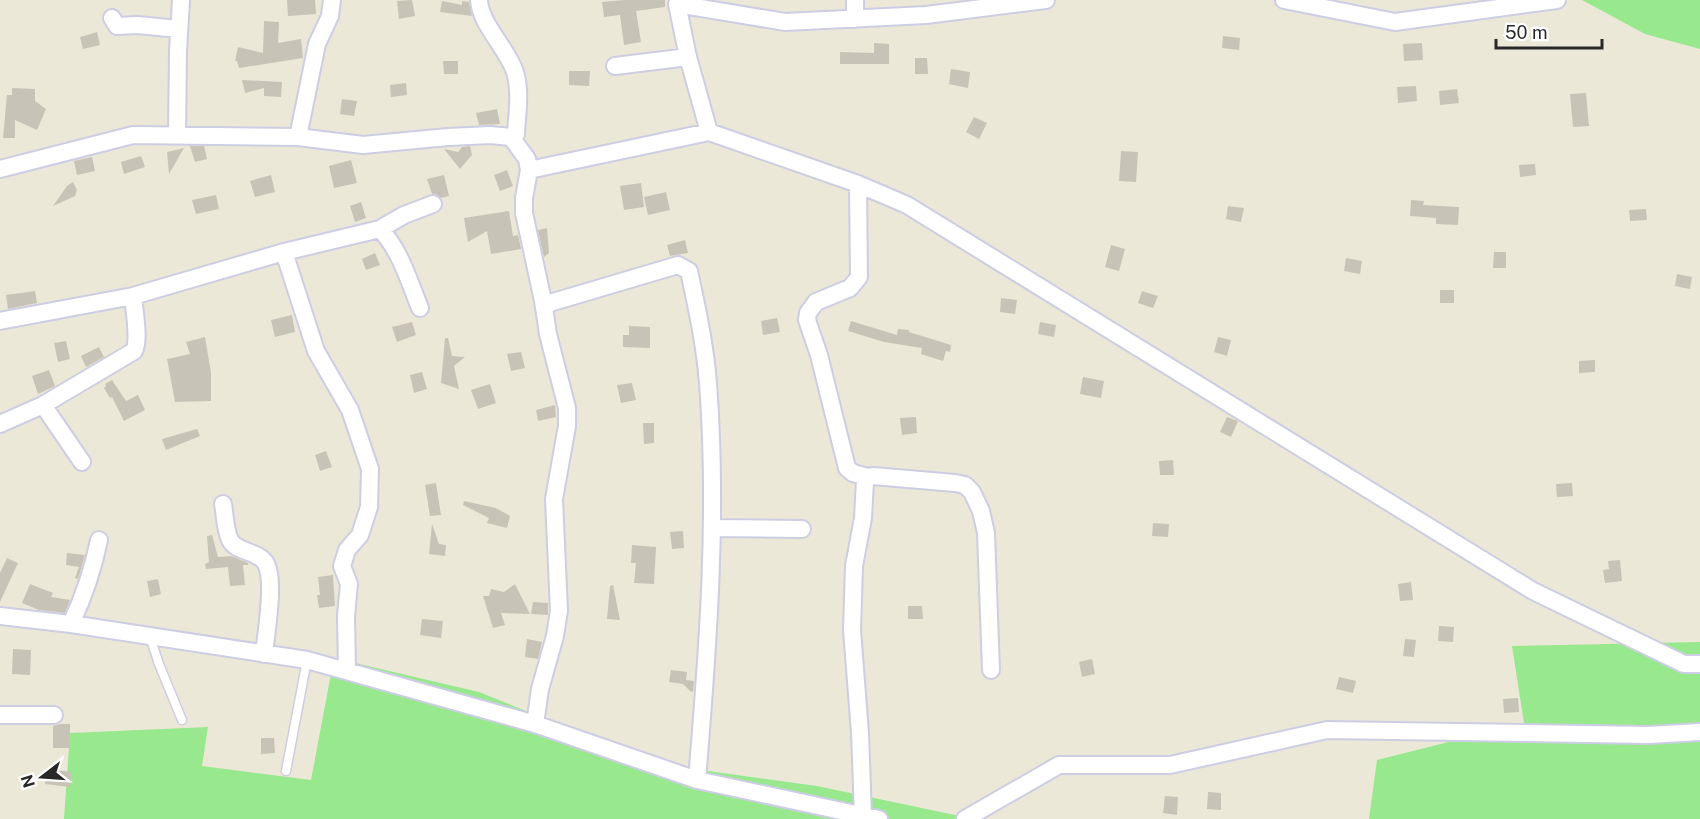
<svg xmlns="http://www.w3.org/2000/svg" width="1700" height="819" font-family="'Public Sans',sans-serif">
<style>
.green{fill:#98e88e}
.building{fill:#c7c4b7}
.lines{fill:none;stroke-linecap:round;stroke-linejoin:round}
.service-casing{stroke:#cdcde3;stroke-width:11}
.minor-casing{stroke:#cdcde3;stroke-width:20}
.service{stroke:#fff;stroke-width:8}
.minor{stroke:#fff;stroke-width:16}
</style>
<rect width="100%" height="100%" fill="#ece8d7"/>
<path class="green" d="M1582,0H1700V49L1645,34Z
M1700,642V819H1369L1377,760L1524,723L1512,646Z
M334,658L479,692L658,764L817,786L974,819H64L70,733L208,727L202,766L311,780Z"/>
<path class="building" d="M287,0H315L316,14L288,16Z
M412,0L415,16L399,19L397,1Z
M624,0H665V7L636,11L641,42L624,45L620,15L604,17L602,2Z
M442,1L462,5V1L469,2L472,16L440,12Z
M264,21L279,22L278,43L301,39L303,58L239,68L237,61H235L238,47L263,53Z
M97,32L100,45L83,49L80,37Z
M1223,36L1240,38L1239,50L1222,48Z
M874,43L889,44V64H840V52L874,53Z
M1422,43L1423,60L1404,61L1403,44Z
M915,58H927L928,74H915Z
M443,61H458V74H444Z
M951,69L970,72L968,88L949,84Z
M569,71H590L589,86L569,85Z
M242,80L282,82L281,97L264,96V88L245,93Z
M406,83L407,95L391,97L390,85Z
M1416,86L1417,101L1398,103L1397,87Z
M12,88L35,89V101L46,109L37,130L15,120V138H3L7,95H12Z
M1457,89L1459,103L1440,105L1439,91Z
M1586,93L1589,126L1573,127L1570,94Z
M342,99L357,101L354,116L340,114Z
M497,109L500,124L479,125L476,113Z
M974,117L987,123L979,139L966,132Z
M190,146H204L207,159L195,162Z
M470,146L472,155L460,169L444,149L458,152L462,147Z
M184,148L169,174L167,152Z
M1121,151L1138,152L1136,182L1119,181Z
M141,156L145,167L124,174L121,162Z
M92,157L95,171L77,175L74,161Z
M351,160L357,183L334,188L329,166Z
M1535,164L1536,175L1520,177L1519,165Z
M507,170L513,186L500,191L494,175Z
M271,175L275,192L255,197L250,181Z
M444,175L449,196L441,198L435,194H432L427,179Z
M73,182L77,190L75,196L53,206L67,186Z
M641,183L644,207L624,210L620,186Z
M666,192L670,210L648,215L644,197Z
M216,195L219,209L196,214L192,200Z
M1411,200L1424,201L1423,205L1459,207L1458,225L1436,224V218L1410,216Z
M361,202L366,218L355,222L350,206Z
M1228,206L1244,208L1241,222L1226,219Z
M1646,209L1647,220L1630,221L1629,210Z
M509,211L513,236L518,235L521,249L491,254L487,231L468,242L464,218Z
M547,228L549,253L544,257L538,230Z
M685,240L688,253L670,256L667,245Z
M1111,245L1125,249L1119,271L1105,267Z
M1494,252H1506V268H1493Z
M375,253L380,265L366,270L362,259Z
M1346,258L1362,261L1360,274L1344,271Z
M1677,274L1692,277L1690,289L1675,286Z
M1440,290H1454V303H1440Z
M35,291L37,303L8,309L6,295Z
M1142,291L1158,296L1153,308L1138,303Z
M1001,298L1017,300L1015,314L1000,312Z
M292,315L295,332L275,337L271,320Z
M777,318L780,332L763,335L761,321Z
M851,321L897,335L898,329L909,330V332L951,345L950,352L946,351L943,361L921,354L922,348L884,342L848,331Z
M412,322L416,335L397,342L392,327Z
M1040,322L1056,325L1054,337L1038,334Z
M629,326L650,327V348L623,347V335H629Z
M205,337L211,373V401L175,402L167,359L190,354L186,342Z
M1218,337L1231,340L1227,356L1214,352Z
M445,338H448L452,356L465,357L454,366L459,389L441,383Z
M66,341L70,359L58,362L54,343Z
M99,347L104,357L86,367L81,356Z
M521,352L525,368L511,371L507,354Z
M1595,360V372L1579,373V361Z
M49,370L55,386L38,394L32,376Z
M422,372L427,389L414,393L410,375Z
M1083,377L1104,381L1101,398L1080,394Z
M112,380L126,401L138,395L145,410L124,421L112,397L110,398L104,388L106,386L105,384Z
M632,383L636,400L621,403L617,385Z
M490,384L496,403L478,409L471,390Z
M555,405L556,417L538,421L536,410Z
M916,417L917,433L902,435L900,418Z
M1227,417L1238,421L1231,437L1220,432Z
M643,423H654V443L644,444Z
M197,429L200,436L166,450L162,439Z
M326,451L332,467L320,471L315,455Z
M1173,460L1174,475H1160L1159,461Z
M436,483L441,515L430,516L425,485Z
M1572,483L1573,496L1557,497L1556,484Z
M464,501L496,508L510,516L507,528L487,523L489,518L463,505Z
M1153,523L1169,524L1168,537L1152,536Z
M432,524L439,544L446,545L445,556L429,554Z
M683,531L684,548L672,549L670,532Z
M212,535L218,557L231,556L248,563V565H243L245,585L230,586L228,567L206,569L205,564L209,562L207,536Z
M632,545L656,547L654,584L634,583L636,563H631Z
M67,553L85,555L78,579L75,578L79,567L66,565Z
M7,558L18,563L0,602V573Z
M1620,560L1622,581L1605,583L1603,570L1609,569L1608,561Z
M333,575L335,606L319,608L317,595H320L318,577Z
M158,579L161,594L150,597L147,581Z
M1411,582L1413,600L1400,601L1398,584Z
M30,584L53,593L51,597L70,600L65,613L39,610L22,603Z
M515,584L530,614L501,613L505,625L493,628L483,596H489L491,589L504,592Z
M613,585L620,620L607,619L610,586Z
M533,602L548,603V615L531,614Z
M908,606H922L923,619H908Z
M422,619L443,621L441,638L420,635Z
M1439,626L1454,627L1453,642L1438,641Z
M527,639L542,642L538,659L525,657Z
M1405,639L1416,640L1414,657L1403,656Z
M13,649L31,650L30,675L12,674Z
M1092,659L1095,674L1082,677L1079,662Z
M671,670L687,672L686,680L694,681L693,692L690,691L683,684L669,682Z
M1339,677L1356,681L1353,693L1336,689Z
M1518,698L1519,712L1504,713L1503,699Z
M60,724H70V748H53V726Z
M261,738H274L275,753L261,754Z
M47,769L72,772L70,787L45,784Z
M1208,792L1221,793V810L1207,809Z
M1165,796L1178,797L1177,815L1163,813Z"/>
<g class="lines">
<g class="service-casing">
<path id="service" d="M150,637L159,664L182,720
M286,771L307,660"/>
</g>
<g class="minor-casing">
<path id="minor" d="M855,0V19
M1284,0L1395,22L1557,0
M112,18L117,26L137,25L179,29
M615,66L688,57
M709,132L688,57L677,4L785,22L926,15L1046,0
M177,136L178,51L181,0
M298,137L317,44L330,16L332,0
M511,137L527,159L529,170L524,198V213L543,301L548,304L553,302L678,265L689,271C697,308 705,345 708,383C718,516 708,647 697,780
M0,169L133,135L298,137L363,145L448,137L490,135L511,137L516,134C517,114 521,92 515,72C507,48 480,24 479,0
M529,170L709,132L858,184L907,205L1533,591L1684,664H1700
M858,184L859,277L850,288L816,302L808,313L807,320L819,355L847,468L853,473L868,477
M380,229L404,215L433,204
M284,252L316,351L350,410L370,469L369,507L360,535L347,550L342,566L349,584L346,616L347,671
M0,321L133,296L284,252L380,229C400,250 409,281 420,308
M43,405L82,462
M0,424L43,405L134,351C140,339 134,310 133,296
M223,504C225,515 225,530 230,540C236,552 257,551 265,562C276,578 266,633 264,654
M713,528L802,529
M0,616L71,624L307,660L535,724L697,780L879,819
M71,624C84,596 93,570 99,540
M0,715H54
M535,724L540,689L555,636L559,611L554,499L567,426V408L548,334L543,301
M863,816L860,733L852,630L854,566L863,518L865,481L868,477L873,476L955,483L965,485L972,492L981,511L986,533L991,670
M965,819L1059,765H1170L1327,730L1648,735L1700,732"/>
</g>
<use href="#service" class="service"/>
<use href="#minor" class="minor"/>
</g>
<g transform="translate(42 777) rotate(253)" stroke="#ffffff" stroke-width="4.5" paint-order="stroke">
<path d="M0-4.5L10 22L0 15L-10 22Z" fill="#282828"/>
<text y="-9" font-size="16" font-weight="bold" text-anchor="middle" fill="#282828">N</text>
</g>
<path d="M1496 39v9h106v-9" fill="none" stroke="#282828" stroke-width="3"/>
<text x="1505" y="39" font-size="18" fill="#282828" stroke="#ffffff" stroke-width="4.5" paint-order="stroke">50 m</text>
</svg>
